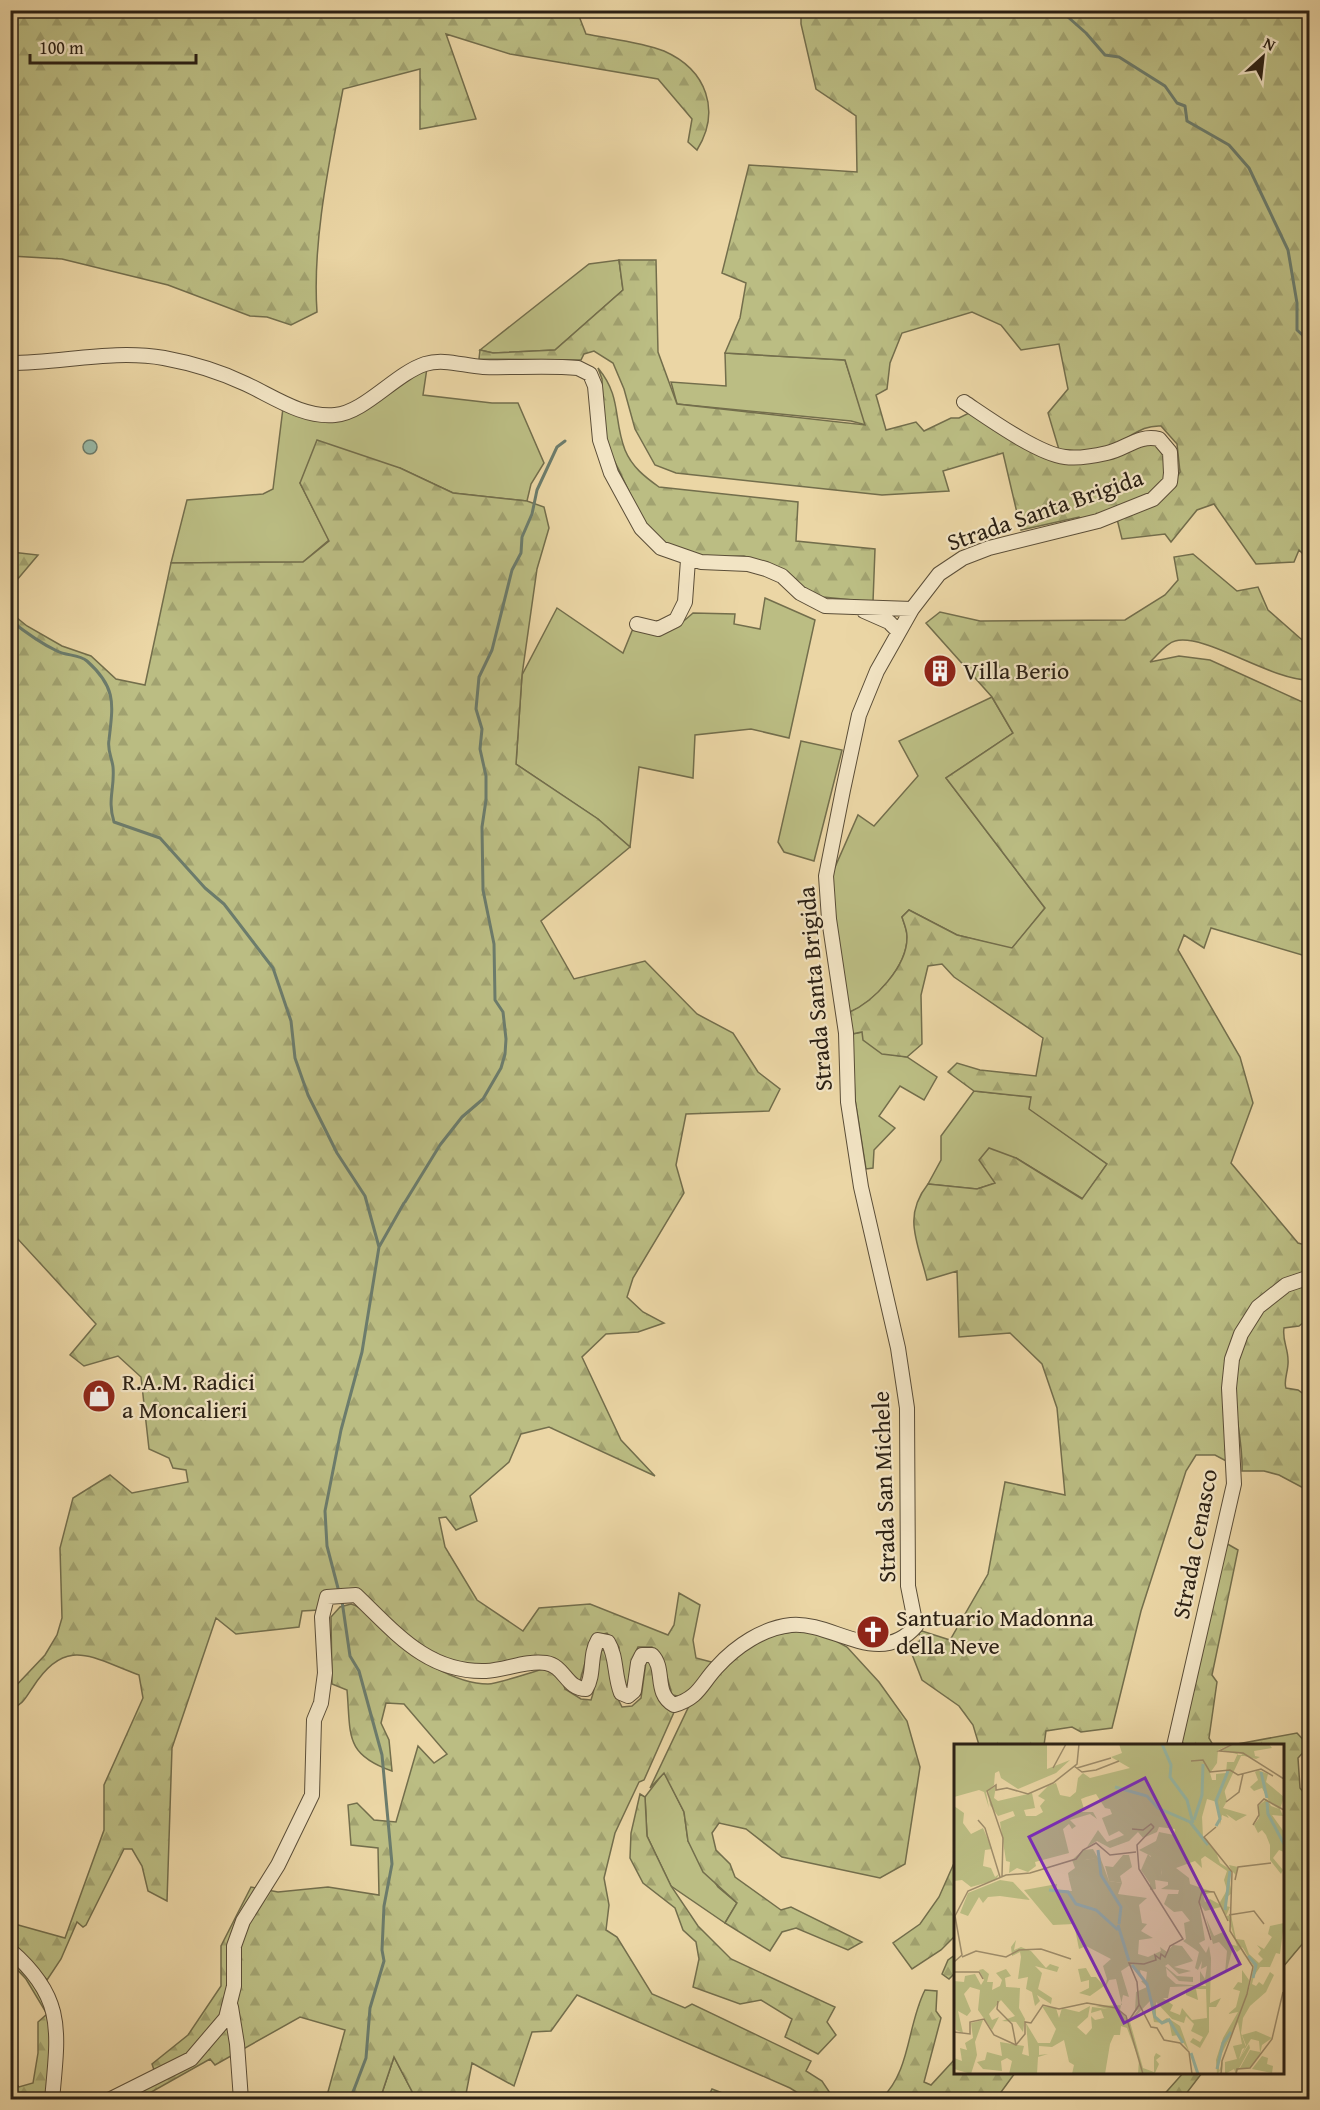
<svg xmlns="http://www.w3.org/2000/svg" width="1320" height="2110" font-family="'Gentium Book Plus',serif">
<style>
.green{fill:#bbbd83;stroke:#736e4c;stroke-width:1.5}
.forest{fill:url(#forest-firs);stroke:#736e4c;stroke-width:1.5}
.water{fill:#98b9a7;stroke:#6c7c6c;stroke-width:1.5}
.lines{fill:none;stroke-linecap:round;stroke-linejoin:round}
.stream{stroke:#6c7c6c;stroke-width:3}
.street-casing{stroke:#5b4e38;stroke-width:16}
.street{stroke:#f2e4c4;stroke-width:14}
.labels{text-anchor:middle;stroke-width:4.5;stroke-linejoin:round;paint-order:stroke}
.street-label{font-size:24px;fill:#2b2014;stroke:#f2e4c4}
.poi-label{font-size:24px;fill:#2b2014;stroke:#f2e4c4;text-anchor:start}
.inset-river{fill:none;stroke:#98b9a7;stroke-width:3}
.inset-road{fill:none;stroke:#9e8d6b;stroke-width:1.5}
.view{fill:#7b2cbf;fill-opacity:0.15;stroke:#7b2cbf;stroke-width:3}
.inset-edge{fill:none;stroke:#2b2014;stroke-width:3}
</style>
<defs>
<pattern id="forest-firs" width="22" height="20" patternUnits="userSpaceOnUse" patternTransform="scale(1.5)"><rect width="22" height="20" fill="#bbbd83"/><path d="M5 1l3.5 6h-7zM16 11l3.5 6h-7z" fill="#a1a270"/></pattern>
</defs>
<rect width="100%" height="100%" fill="#ebd6a5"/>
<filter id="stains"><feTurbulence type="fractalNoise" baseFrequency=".00333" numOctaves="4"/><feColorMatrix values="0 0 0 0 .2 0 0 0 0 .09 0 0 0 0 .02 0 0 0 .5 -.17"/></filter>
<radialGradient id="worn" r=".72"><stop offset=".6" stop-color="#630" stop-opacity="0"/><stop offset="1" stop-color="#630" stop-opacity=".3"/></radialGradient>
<path class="green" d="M619,260L623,290L555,350L493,353L480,350L589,264Z
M725,353L845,360L866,425L851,421L677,404L671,382L726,386Z
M427,368L423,395L492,403H518L544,463L531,484L527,501L453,493L400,468L300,483L329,540L303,562L171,563L187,500L263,494L273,489L283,408L339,421Z
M765,598L815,620L789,738L751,729L695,735L693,778L639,767L630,847L598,819L516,764L522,675L557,608L623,653L634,626C662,639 672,632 693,613L735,614L734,624L760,629Z
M992,697L1013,733L946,778L1045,908L1012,949L957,935L909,910L902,917C904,923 907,930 907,936C908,966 874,1002 848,1013L839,959L832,874L858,815L874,826L918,776L899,741Z
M801,741L842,750L814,861L784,852L778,842Z
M862,1032L882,1053L907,1057L937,1077L924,1100L900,1086L879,1116L895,1128L874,1150L873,1168L866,1169L855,1099L852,1034Z
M974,1091L1032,1097L1030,1109L1107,1164L1083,1199L1016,1158L996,1183L977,1189L928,1184L941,1160V1136Z
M664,1772L684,1812L688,1841L718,1887L737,1903L725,1923L671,1886L647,1836L645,1797Z
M394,2057L416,2099H380Z"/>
<path class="forest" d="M10,11H577L586,34C611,39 641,42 664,51C707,70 721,111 697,150L688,142L692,119L658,79L510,54L446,34L476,119L420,129V69L343,89C330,159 312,241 317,312L291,325L267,317L250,316L168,285L62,259L11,256Z
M801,11H1309V560L1299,550L1294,562L1256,564L1214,504L1197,510L1171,542L1165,534L1122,539L1117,519L1162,500L1180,472L1177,444L1161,426C1142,425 1133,436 1117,443C1099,451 1079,453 1060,453L1048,413L1068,389L1059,344L1021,350L1001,325L972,312L902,333L890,363L887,389L876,395L886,430L916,422L924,431L951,418H959L971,412L1057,459L1144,441L1156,442L1167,453V480L1154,494L1083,522L1079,517L1021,530L1003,453L943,471L949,491L882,495L676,473L655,465L635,429L624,389L613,363L594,351L584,354L581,360L479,359L480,350L493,353L555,350L623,290L619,260H656L658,352L677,404L865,425L845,360L725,353L740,318L746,283L722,273L749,165L857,172L856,116L816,89L801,24Z
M598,368C622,397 613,419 625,450C632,467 645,477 659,487L798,502L796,541L875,549L873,602L823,597L805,590L783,570L744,556L707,557L663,543L647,529L604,439L602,379Z
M317,440L400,468L453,493L527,501L544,507L549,528L537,569L522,675L516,764L598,819L630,847L541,921L574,979L645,961L697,1014L733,1033L758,1072L780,1089L769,1111L686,1114L676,1165L684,1193L633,1278L627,1297L643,1312L664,1323L638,1332L606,1334L582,1357L621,1440L655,1476L549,1427L521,1434L509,1462L470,1496L477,1521L456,1530L446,1517L439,1518L445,1547L477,1600L523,1631L539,1608L590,1604L668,1635L674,1625L679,1593L700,1605L693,1640L696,1658L715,1663L684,1697L672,1695L662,1658L652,1647H638L632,1660L627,1689L619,1670V1647L607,1633L592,1637L579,1685L566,1669L487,1667L437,1659L365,1600L335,1598L319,1610L302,1611L299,1627L236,1634L216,1618L172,1748L167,1901L148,1891L142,1866L132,1849H124L86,1925L83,1927L77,1922L61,1959L47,1980L11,1942V1923L65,1938L104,1830V1785L143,1698L139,1675C92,1658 66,1635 33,1687C26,1697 23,1705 11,1709L10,1692L45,1655L57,1635L62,1618L60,1548L73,1498L110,1475L132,1493L188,1482L186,1470L173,1468L169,1458L149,1449L141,1377L118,1356L84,1366L70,1355L96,1324L17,1238L11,1240V613L27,626L62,646L91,656L116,679L145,685L171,563L303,562L329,541L300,483Z
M11,552L38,555L11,587L10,552Z
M1193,554L1237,591L1258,587L1268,610L1309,646V680C1270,680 1205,633 1175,641C1166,643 1157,656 1150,662L1179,656L1210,660L1309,705V957L1211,928L1204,948L1184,935L1178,950L1240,1057L1253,1103L1231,1163L1298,1243L1309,1246V1272L1238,1333L1230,1463L1215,1455H1196L1186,1471L1141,1611L1112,1728L1081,1732L1072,1727L1046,1731L1044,1745H979L973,1725L959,1706L922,1680L908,1644L920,1641L919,1630L950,1640L988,1574L1005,1482L1065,1495L1057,1408L1042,1364L1010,1333L959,1337L957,1271L927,1280C918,1242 902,1217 928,1184L977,1189L995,1183L979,1160L989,1148L1016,1158L1082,1199L1107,1164L1029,1109L1031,1097L974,1091L948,1072L957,1063L980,1070L1036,1076L1043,1038L954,977L942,964L928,966L921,995L922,1044L907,1057L882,1054L863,1040L862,1032L852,1034L848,1013C874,1002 908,966 907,936C907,930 904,923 902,917L909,910L957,935L1012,948L1045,908L946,778L1013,733L992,697L926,623L940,612L980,621L1125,620L1165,595L1178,580L1174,557Z
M1309,1281V1318L1299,1326L1284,1328C1282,1340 1288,1348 1288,1360C1289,1370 1283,1381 1286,1388L1298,1390L1309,1398V1491L1279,1475L1264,1471H1242C1243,1446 1237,1425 1235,1401C1232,1362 1245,1311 1283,1291C1291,1287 1301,1284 1309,1281Z
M1224,1542L1238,1550L1212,1675L1217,1682L1209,1738L1213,1745H1185L1181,1741Z
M351,1604C368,1609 377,1625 390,1636C415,1657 454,1684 488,1684C498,1684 534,1671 547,1668L561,1677L565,1689L581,1699L591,1700C597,1683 596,1668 601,1651L605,1649L617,1697L622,1707L632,1706L641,1698L646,1662L651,1660L675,1710L644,1780L639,1782L615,1833L604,1878L609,1905L606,1930L617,1937L652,1994L685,2008L692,2004L811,2061L806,2071L822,2081L834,2099H802L803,2096L790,2088L577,1995L551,2031L532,2032L514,2086L472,2063L465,2099H416L394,2057L380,2099H326L345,2030L300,2017L215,2065L210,2059L139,2099L120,2100L187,2055L155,2073L152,2064L188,2035L221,1986V1946L251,1887L278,1892L328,1887L379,1895L378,1848L351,1845L348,1805L357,1803L374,1820L396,1822L418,1746L434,1763L447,1754L404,1704L386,1703L381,1723L389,1740L392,1771C344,1754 351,1735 347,1690L332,1684L331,1617L340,1607Z
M804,1630L825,1635L847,1647L879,1682L907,1721L920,1767L905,1864L880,1878L782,1857L746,1829L719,1823L712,1833L716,1850L730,1864L735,1877L781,1910L791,1907L862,1942L848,1950L796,1928L782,1932L770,1951L725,1923L737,1903L703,1872L688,1841L684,1812L664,1773L650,1788L689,1706L721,1670L743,1650L767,1636Z
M1297,1733L1309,1746L1298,1758L1300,1788L1309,1800V1936L1283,1967L1282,1746L1232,1745Z
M640,1794L645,1797L647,1836L671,1886L698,1926L731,1959L835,2007L827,2022L836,2035L818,2054L785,2037L792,2019L761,2000L740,2004L693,1987L699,1959L696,1942L683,1930L675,1908L643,1883L630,1858L631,1833Z
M955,1861V1936L941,1950L912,1969L893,1943L920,1924L939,1897Z
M11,1953L41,1988L52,2016L49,2099H11V2078L19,2087L33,2083L38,2053V2022L47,2014L26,1979L11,1963Z
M955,1955V1973L949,1979L942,1974L948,1960Z
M925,1990L937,1991L936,2011L941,2018L924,2082L931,2085L955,2059L956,2072L1015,2073L996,2099H881C911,2071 907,2025 925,1990Z
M1184,2072L1202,2073L1182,2099H1160Z
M712,2089L738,2099H707Z"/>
<path class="water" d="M83 447a7 7 0 1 1 14 0a7 7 0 1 1-14 0Z"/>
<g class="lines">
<path class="stream" d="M1060,10L1086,33L1105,55L1119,57L1165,86L1177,103L1185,106L1187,121L1229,145L1249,168L1288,250L1297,303V330L1310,342
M10,620C25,632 40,643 57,651C66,656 79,654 87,661C117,688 113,704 109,740C107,750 112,758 113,767C115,788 107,800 114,822L160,838L205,888L224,904L273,968L291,1021L295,1058L308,1095L337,1153L365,1196L379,1247
M405,1202L440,1145L462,1117L483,1099L501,1068L505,1054L506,1039L503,1012L495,1000L494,944L483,890L482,827L486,800V776L480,749L482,729L476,709L479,677L492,650L512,570L521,553L522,537L532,514L537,490L557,447L565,441
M339,1592L327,1546L325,1511L341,1430L362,1352L379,1247L404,1203
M342,1601L350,1656L359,1671L382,1755L392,1864L384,1906L382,1950L384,1961L370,2008L366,2058L350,2100"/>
<g class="street-casing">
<path id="street" d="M10,363C62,363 113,349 164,358C191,363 221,372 246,384C274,397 303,418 335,415C364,413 395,374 425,364C444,358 464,366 483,367C515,368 547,365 578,368L590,374L595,386L600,440L611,473L641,528L661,548L701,562L748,564L766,569L782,576L800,593L825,606L912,609
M864,611L889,622L898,631
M637,624L658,629L676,620L685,602L688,560
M1174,1746L1234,1484L1229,1388L1232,1359L1241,1334L1258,1307L1286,1285L1310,1277
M10,1950C66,1998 58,2032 52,2100
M231,2007L237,2044L241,2100
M109,2100L191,2059L226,2018L234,1986V1946L243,1921L278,1865L312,1795L314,1720L321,1703L325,1673L322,1617L327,1597L356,1595C395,1632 427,1673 486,1671C506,1670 526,1660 546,1663C565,1666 566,1689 586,1689C595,1674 589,1655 598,1640L608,1642C617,1657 614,1675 621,1693L628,1696L634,1691L638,1663L642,1655H652C666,1669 653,1693 674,1705C699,1698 701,1684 717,1667C736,1646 763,1628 791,1625C833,1621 879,1669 916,1626L908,1586L907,1408L898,1348L861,1187L848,1102L846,1033L829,919L826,876L843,790L859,715L877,671L912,609L939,574L963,558L989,548L1098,521L1153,499L1170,482L1171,473L1170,452L1159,439C1139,434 1126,449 1107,453C1094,456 1079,459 1065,457C1038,454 988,418 964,402"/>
</g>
<use href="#street" class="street"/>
</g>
<defs>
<g id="building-disc" transform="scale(1.725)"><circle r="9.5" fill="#8f2418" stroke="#f2e4c4"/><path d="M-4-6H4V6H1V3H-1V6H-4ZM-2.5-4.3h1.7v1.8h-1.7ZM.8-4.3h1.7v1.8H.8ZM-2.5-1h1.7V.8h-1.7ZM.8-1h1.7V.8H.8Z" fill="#fff"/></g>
<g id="shop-disc" transform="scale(1.725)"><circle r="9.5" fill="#8f2418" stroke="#f2e4c4"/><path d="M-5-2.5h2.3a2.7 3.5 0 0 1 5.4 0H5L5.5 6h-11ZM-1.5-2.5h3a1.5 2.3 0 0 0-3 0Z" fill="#fff"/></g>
<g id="church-disc" transform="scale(1.725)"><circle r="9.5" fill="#8f2418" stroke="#f2e4c4"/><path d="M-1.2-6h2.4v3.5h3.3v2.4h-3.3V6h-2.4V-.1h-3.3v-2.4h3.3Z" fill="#fff"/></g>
</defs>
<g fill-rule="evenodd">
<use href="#building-disc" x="940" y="671"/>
<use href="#shop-disc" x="99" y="1396"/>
<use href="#church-disc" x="873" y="1632"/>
</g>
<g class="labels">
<g class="street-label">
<text transform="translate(1045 510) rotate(-19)" y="8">Strada Santa Brigida</text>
<text transform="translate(815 989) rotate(-95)" y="8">Strada Santa Brigida</text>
<text transform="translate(884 1487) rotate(-92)" y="8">Strada San Michele</text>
<text transform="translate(1195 1544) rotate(-79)" y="8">Strada Cenasco</text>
</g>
<g class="poi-label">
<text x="963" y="679">Villa Berio</text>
<text x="122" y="1390">R.A.M. Radici<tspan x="122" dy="28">a Moncalieri</tspan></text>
<text x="896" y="1626">Santuario Madonna<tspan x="896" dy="28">della Neve</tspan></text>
</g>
</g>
<g transform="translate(954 1744)">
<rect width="330" height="330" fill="#ebd6a5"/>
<path d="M270,45L273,57L269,64L293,71L282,77L268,67L265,59ZM139,105L144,114L131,116L127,129L115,135L114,129L121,124L118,116L129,106ZM194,110L208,126L207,131L197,135V141L187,126ZM169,111H175L178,123L166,132L168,139L155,137L151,122L159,123ZM302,287L318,294L308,301L306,310L296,324H286L296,306L306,308L305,297L297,295L285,315L292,301L288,291ZM308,312L314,314L313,320L319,322L318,329L298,325Z" fill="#bbbd83"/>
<path d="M0,0H93V25L116,16L102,29L64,45L47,34L45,27L41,29L40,41L32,48L35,64L30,48L25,46L0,53ZM165,0H278L264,6L263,19L256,29L258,36H262V30L272,29L273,18H280L284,9L288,10L265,59L275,74L268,71L266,81L263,58L253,55L248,73L249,93L262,108L266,119L277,126L275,121L284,123L282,131L277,126L274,133L278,149L273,153L272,162L276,163L272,172L277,171L282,195L290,196L295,210L305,219L309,215L304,210L307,206L303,201L310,205L318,193L314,190L316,182L330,179L326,210L322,209L316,223H306L300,232L298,240L302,242L305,238L309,241L316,228L320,231L312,248L296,262L289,274L287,289L292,303L288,305L285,315L295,300L296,304L282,330L280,325L271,330V318L283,315L279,302L288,300L284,278L265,315V327L269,317L268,330L267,326L263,330L262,316L269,294L284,268L274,270L282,263L286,247L279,245L284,238L288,239V226L295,236L294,249L300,223L289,204L285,202L288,205L291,213L287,205L283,208L279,203L273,226L271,229L273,207L265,198L259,200L252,174L260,192L269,188L275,200L283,202L276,179L267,163L251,167L245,159L251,196L245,199L252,209L255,202L257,214L256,259L267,254L262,263H255V288L246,304L236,298L239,294L246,298L249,293L237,287L240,280L232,272L230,279L218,275L202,258V273L207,278L213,274L217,276L226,282L235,307L224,291L218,292L215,277L209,279L200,278L196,257L176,278L189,324L200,328V313L202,309L207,312L202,316L205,320L201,329L184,330L185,316L173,284L167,282L166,291H160L156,300L151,330H118L120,321L115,318L110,296L98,303L85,302V311L94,310L84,313L83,330H55L58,317L53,314L47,317L48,327L29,325L23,318L31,316L33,308L48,312L46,298L70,302L68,310L75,312L72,279L84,299H96L102,285L88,262L102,264L105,274L108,264L125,268L136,262L134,273L123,283L132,291L138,284L137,272L141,276L150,274L147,266L137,269L138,263L154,265L142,262L168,261L162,235L155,236L151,244L153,235L149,222L157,215L132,202L125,205L120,180L99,181L70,146L103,140L102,146L118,147L115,135L128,126L122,118L146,113L155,137L168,139L164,150L193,154L185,161L188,179L193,180L187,187L199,194L185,196L184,210L194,213L207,207L206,203L213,208L219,201L228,202L239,217L220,223L237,227L225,230L214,220L211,222L223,232L239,233V238L225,237L212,224L213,232L222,240L252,242L251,238L246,241V227L251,235L253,222L247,225L248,217L244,226L241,224L245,208L229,197L232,195L230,179L236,177L228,167L220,168L210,160L214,150H224L225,146L207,145L214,141V138L201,136L202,145L196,146V132L207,131L208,126L193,119L197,112L185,106L202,97L205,88L220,91L221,85L205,83L203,88L189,94L184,88L175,97L156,104L143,97L133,103L144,86L153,98L170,91L165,87L155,92L148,74L158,70L156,65L151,64L142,50L132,53L127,55L130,65L126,68H139L143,75L136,70L116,76L122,82L118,85L115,80L109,85L115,109L81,118L82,122L74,128L63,124L55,129L56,118L52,117L46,78L61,72L59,67L44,72L36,61L34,46L42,42L40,54L44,57L78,49L81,64L70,66L72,72H82L89,68L86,62L91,56L84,52L94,42L102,39L106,51L116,53L122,48L124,34L129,29L136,34L176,24L157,13L168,9ZM251,112L273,127L270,136L273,146L265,160L256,155L251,158L249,151L259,148L236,140L235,134L222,124L241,117L248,124L247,115ZM176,221L187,232L186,226L193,228L192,236L187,237L193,243L182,248L181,268L185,265L175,278L166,266L169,251L175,253L167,227ZM240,242L232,245V251L244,256L242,245H252L253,274L238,276L228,264L226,271L216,267L219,261L209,254H214L216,243ZM281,0H315L318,4L300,7L301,12L306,13L302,15L267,6ZM304,26L314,30L312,38L330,53L326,65L329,72L318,71L330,88V108L325,106L319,114L329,126L327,130L316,116V101L312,91L308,86L304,89L300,81L305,74V61L313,55L317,62L325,65L316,59L308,44L300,47L296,43L304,36L301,28ZM0,62L10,69L9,79L17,90L29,84L38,105L31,106L29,122L37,124L41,133L45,130L42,136L17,143L8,136L0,137ZM46,136L59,138L76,156L46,152L34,153L29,159L25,153L14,172L6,169L14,149ZM62,196L60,206L67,203L77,207L92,224L96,220L105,223L103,228L81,222L88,229L84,245L98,254L97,260L83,251L86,257L81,262L78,248L72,245L74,233L64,235L67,213L66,208L58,212L57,203ZM132,224L137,233H142L150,242L136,252L125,249L135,244V236L127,238L124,225ZM29,225L35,230L33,238H39L38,246L46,242L48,236L42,229L52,225L57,232L51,234L52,243L66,244L65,264L71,275L69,288L62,278L48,277L61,272L47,256L35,270L38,276L45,273L38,286L24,266L26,246L16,243L10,250L17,267L13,272L4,267L9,289L2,286L0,237L10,238L11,232L21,230L27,241L30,236L25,226ZM29,276L21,298L23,311L17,330L0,325V314L8,317L6,304L13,306L11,299L19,294L17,279Z" fill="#bbbd83" fill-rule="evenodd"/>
<path class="inset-river" d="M208,0L217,21L216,33L233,56L239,79M307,28L313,54M161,43L193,52L204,64L236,78L254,101M313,58L314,70L330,100M240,76L248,51L249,20M262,82L266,75L262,57L274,27M144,106L147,131L167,163L165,180M95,146L114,148L122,160L142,166L164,186M271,166L276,127M164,181L175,217M294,212L302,221L299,234M178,221L193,240L201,273L208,279L215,276L229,299M237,309L244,330M263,325L269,299L277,288"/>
<path class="inset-road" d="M279,0L265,7L289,9L330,35M237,17L249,16L256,28L276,26L284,31L307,25L319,32M120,22L128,28L142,26L165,17M99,24L112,0M123,24L157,14M272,58L285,48L289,30M24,76L31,84L46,133M299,81L305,71L304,61L310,55L330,66M262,83L250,93L278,128L276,187L299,223L293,250L268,317L267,330M178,85L189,86L197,80L200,83M48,132L49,94L33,47L42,41V46L53,44L74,50L99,39L123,20L125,0M281,136L284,123L317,119M275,171L300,167L310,180M257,196L245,158L248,147L260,148L274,177M8,213L22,207L52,213L65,206L87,205L117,215M0,218L8,211L1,172L14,147L52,131L76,129L122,115L129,106L142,99L156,111L182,108M0,228H25L29,235M44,257L43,265L58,280L62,301M185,260L197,283L203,284L210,296L226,299L235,308L238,330M174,278L185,261L183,238L175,219L190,220L202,216L201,211L206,215L207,210L211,213L216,202L229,195L185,125L183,101L200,83M0,288L16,290V278L30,275L40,291L62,301L71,290V278L77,279L89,261L105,265L133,259L162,264L172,272L189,330M282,330L283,325L296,324L318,295L329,248"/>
<path class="view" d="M191,34L286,220L170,279L75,93Z"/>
<rect width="330" height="330" class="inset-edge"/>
</g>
<rect width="1320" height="2110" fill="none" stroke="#ebd6a5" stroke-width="36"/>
<rect x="12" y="12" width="1296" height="2086" fill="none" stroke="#2b2014" stroke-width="3"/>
<rect x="18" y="18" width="1284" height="2074" fill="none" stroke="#2b2014" stroke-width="1.5"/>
<g transform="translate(1263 57) rotate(27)" stroke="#f2e4c4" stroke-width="4.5" paint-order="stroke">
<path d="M0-4.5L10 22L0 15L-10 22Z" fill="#2b2014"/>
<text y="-9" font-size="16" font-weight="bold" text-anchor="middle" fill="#2b2014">N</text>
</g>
<path d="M30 54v9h166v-9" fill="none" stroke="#2b2014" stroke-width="3"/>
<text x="39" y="54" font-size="18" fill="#2b2014" stroke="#f2e4c4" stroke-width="4.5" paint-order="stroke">100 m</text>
<rect width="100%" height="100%" filter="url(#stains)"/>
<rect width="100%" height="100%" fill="url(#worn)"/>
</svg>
